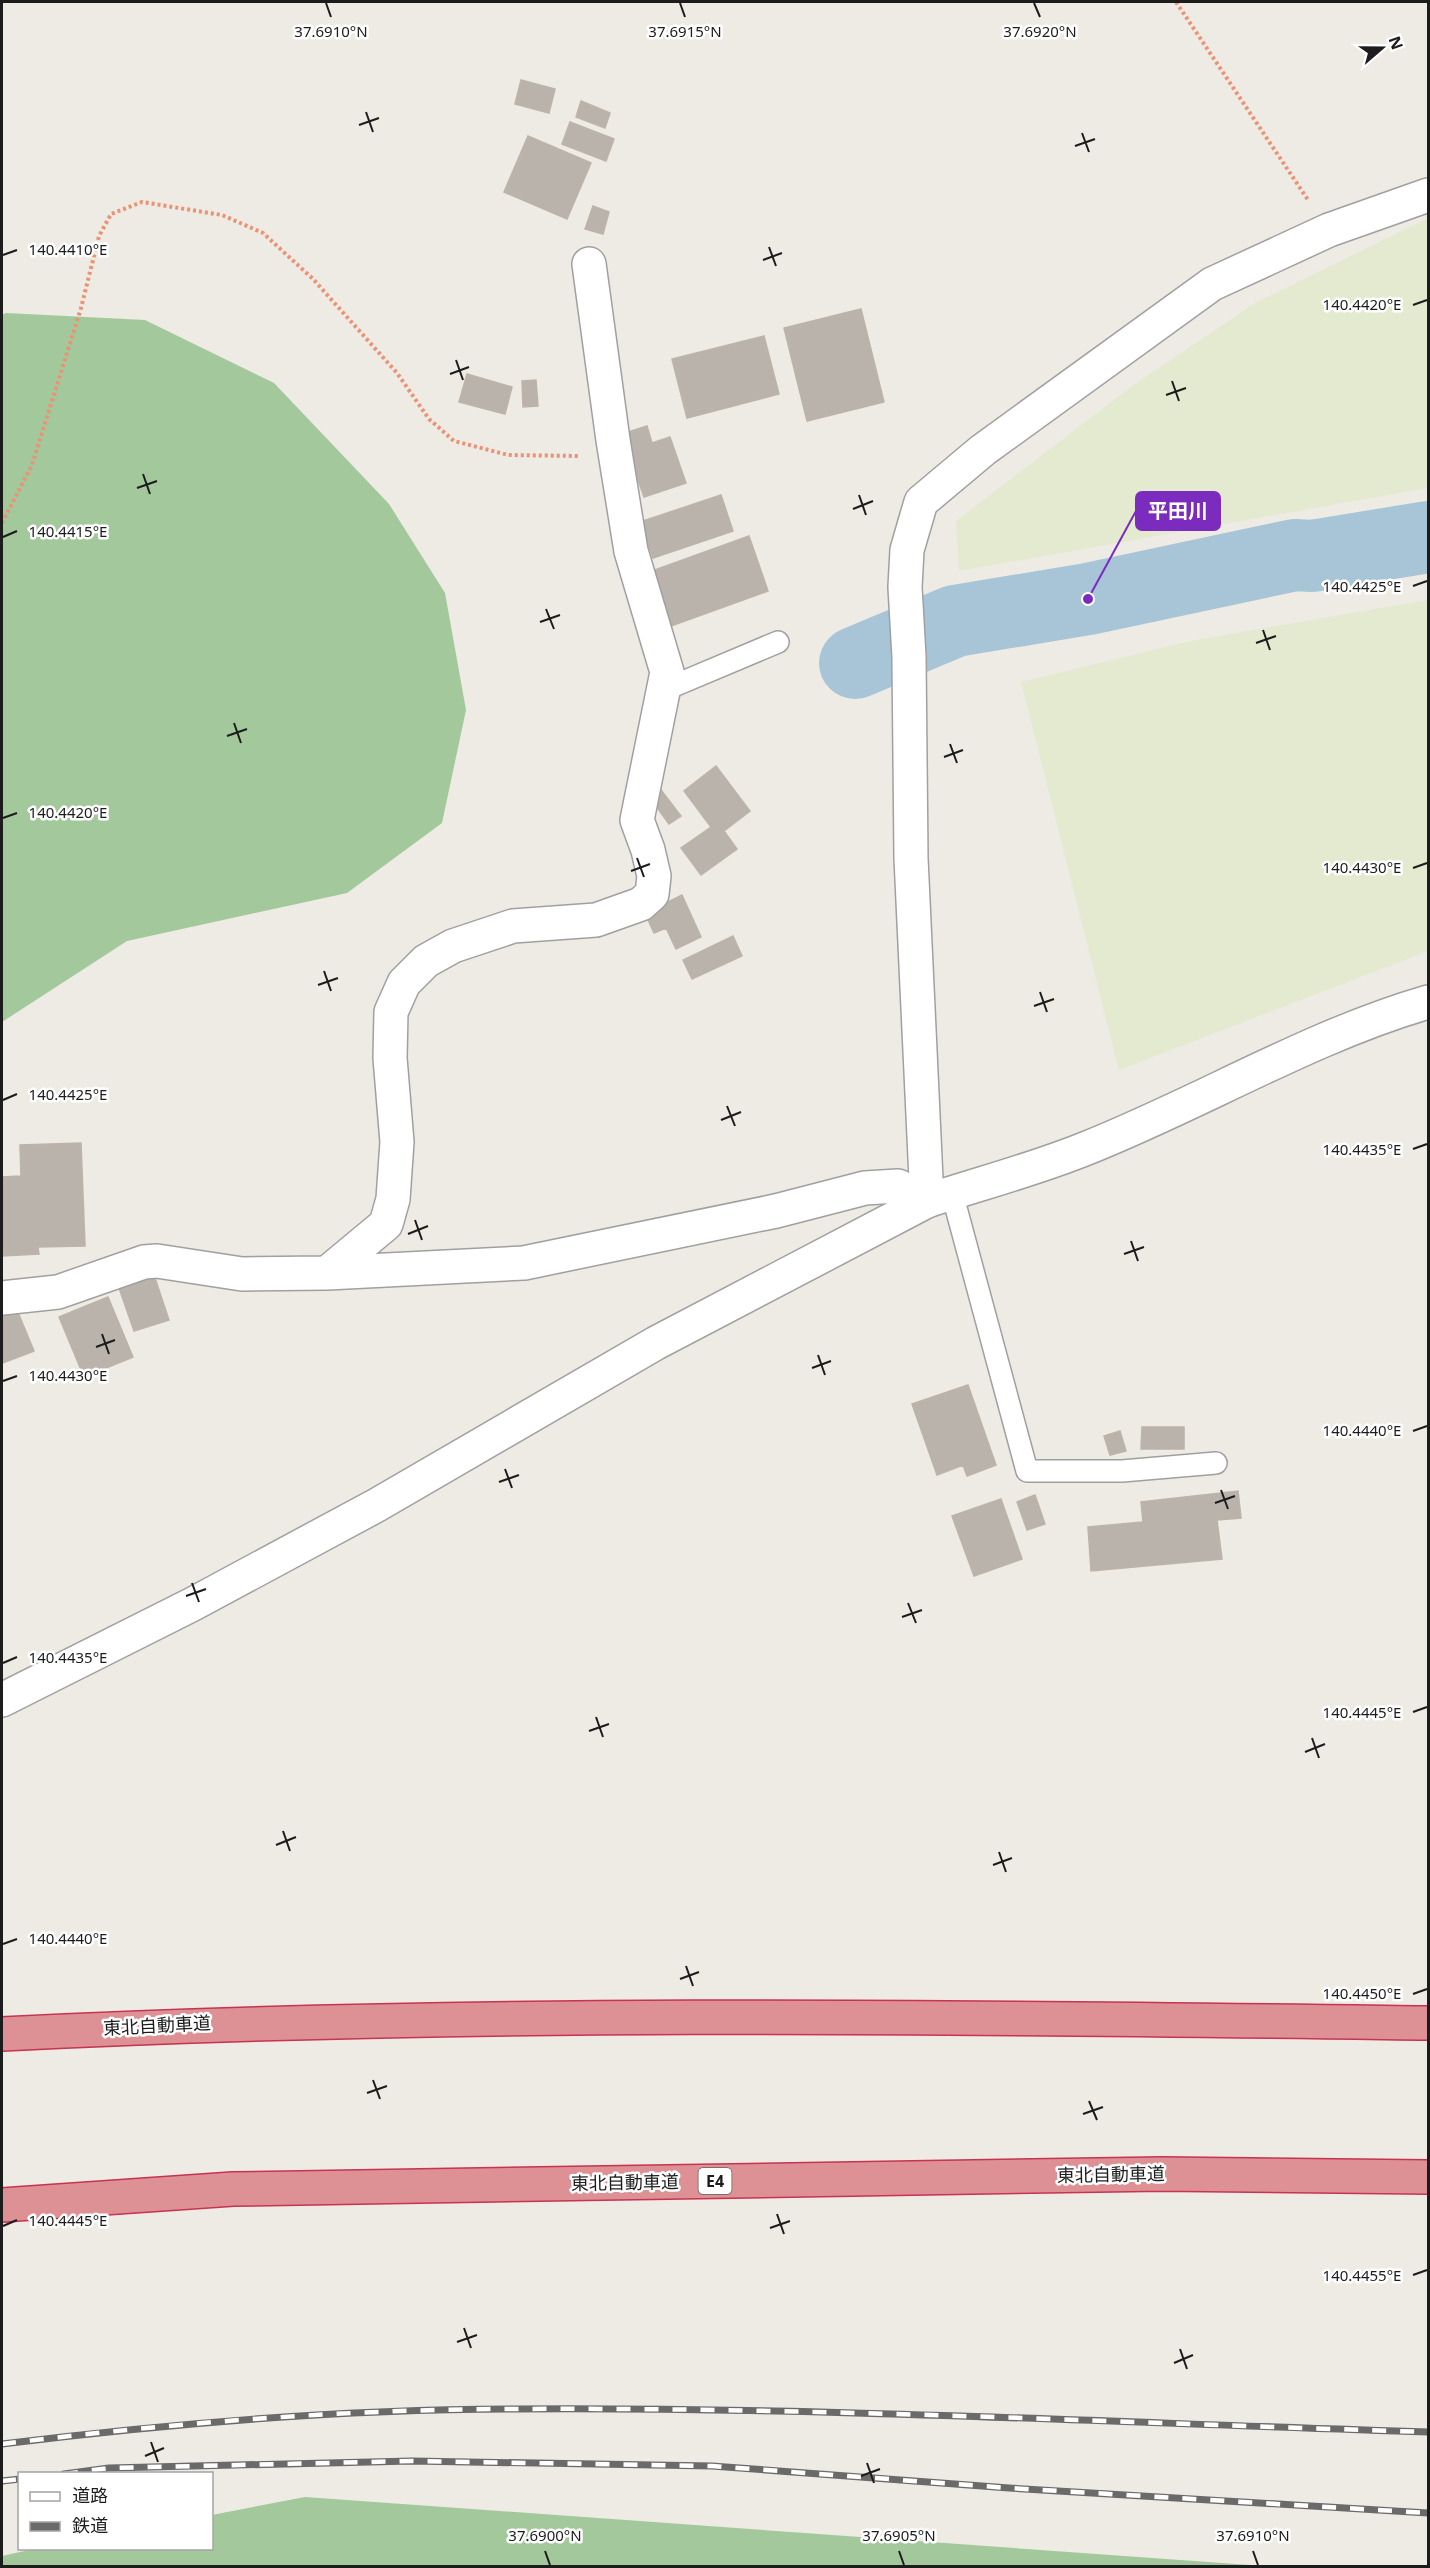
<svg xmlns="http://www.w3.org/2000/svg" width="1430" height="2568" font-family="'Noto Sans','Noto Sans JP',sans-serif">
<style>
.farmland{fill:#e4eacf}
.forest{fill:#a2c89b}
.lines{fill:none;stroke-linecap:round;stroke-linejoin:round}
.river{stroke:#a7c5d7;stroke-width:72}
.building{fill:#b9b3ac;stroke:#bdb3a7;stroke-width:1.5}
.service-casing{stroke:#a0a0a0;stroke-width:24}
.minor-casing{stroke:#a0a0a0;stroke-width:36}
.tertiary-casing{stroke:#a0a0a0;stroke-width:36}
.motorway-casing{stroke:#c73351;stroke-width:36}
.path{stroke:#ed9174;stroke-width:4;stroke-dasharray:3 3;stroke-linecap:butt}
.service{stroke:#fff;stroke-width:21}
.minor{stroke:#fff;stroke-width:33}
.tertiary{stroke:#fff;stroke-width:33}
.motorway{stroke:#de9194;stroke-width:33}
.rail-casing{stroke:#6a6a6a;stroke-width:7}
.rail{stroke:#fff;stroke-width:4.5;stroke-dasharray:14;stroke-linecap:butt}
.ticks{fill:none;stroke:#1c1c1c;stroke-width:2}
.labels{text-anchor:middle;stroke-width:5;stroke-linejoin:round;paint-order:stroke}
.shield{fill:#fff;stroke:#606060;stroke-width:1.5}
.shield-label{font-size:16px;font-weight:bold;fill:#1c1c1c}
.street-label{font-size:18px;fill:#1c1c1c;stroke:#fff}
.ticks-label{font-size:15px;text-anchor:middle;fill:#1c1c1c;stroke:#fff;stroke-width:5;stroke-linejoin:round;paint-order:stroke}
.leader{fill:none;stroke:#7b2cbf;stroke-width:2}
.callout-dot{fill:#7b2cbf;stroke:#fff;stroke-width:2}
.callout{fill:#7b2cbf;stroke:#7b2cbf;stroke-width:2}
.callout-label{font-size:20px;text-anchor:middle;font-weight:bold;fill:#fff}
</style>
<rect width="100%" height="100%" fill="#edebe3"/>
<path class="farmland" d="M1428,218V488L959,571L956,521L1131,387L1255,303Z
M1428,600V951L1119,1070L1021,682L1195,640Z"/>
<path class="forest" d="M6,313L145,320L274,383L389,504L445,593L466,710L442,823L347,893L127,941L2,1022V315Z
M305,2497L1264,2566H2V2556L38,2548H212V2515Z"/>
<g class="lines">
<path class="river" d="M855,663L955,621L1088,599L1295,555L1312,556L1428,537"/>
</g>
<path class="building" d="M521,80L555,89L549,113L515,104Z
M581,101L610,113L605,128L576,117Z
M570,122L614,139L606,161L562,144Z
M528,136L591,163L567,219L504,192Z
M593,206L609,212L603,234L585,229Z
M861,309L884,402L807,421L784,328Z
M764,336L779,394L687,418L672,359Z
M467,374L512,387L505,414L459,402Z
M536,380L538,406L523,407L522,381Z
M647,426L652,443L670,437L686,483L644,497L622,434Z
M721,495L733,531L653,558L640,522Z
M749,536L768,591L671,626L652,571Z
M716,766L750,811L724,831L737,849L701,875L681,848L711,827L684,791Z
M661,790L681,816L669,824L650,798Z
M682,895L701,937L676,949L666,928L654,933L645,913Z
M733,936L742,956L692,979L683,960Z
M81,1143L85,1246L38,1247L39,1254L2,1256V1177L21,1176L20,1145Z
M154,1275L169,1320L134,1331L119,1288Z
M108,1297L133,1357L84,1377L59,1317Z
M17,1310L34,1351L3,1363L2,1317Z
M968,1385L996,1465L967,1476L963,1465L937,1475L912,1404Z
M1142,1427H1184V1449H1141Z
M1120,1431L1126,1451L1110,1455L1104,1436Z
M1238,1491L1241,1518L1217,1520L1222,1559L1091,1571L1088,1527L1143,1522L1141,1502Z
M1035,1495L1045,1524L1027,1530L1017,1502Z
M1001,1499L1022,1559L974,1576L952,1516Z"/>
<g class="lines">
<g class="service-casing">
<path id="service" d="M664,690L778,642
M952,1193L1027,1471H1122L1216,1463"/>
</g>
<g class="minor-casing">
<path id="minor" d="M327,1273L386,1224L393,1199L397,1142L390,1058L391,1012L404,983L426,961L453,946L513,926L596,920L641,904L652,894L654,876L648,850L637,820L667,672L631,551L613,440L589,264
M2,1298L58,1292L144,1262L157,1261L242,1274L327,1273L524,1263L776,1211L865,1188L898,1186L927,1201C978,1184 1032,1170 1082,1150C1199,1104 1308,1037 1428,1002"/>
</g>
<g class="tertiary-casing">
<path id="tertiary" d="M2,1700L193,1604L377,1505L656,1343L927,1201L911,858L909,657L905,587L907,550L921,502L983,450L1212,284L1329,230L1428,195"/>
</g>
<g class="motorway-casing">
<path id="motorway" d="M2,2034C477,2010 953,2017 1428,2023
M2,2205L233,2189L1162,2174L1428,2177"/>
</g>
<path class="path" d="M1176,2L1308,200
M2,523L32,465L81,308L99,236L111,214L142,202L222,215L263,233L313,279L397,373L429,419L454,441L508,455L579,456"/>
<use href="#service" class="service"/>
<use href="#minor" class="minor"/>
<use href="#tertiary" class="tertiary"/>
<use href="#motorway" class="motorway"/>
<g class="rail-casing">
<path id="rail" d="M2,2444C172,2423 345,2409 517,2409C821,2407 1125,2423 1428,2432
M64,2474L109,2468L412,2461L712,2466L1009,2488L1428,2513
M2,2481L20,2479"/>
</g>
<use href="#rail" class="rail"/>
</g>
<path class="ticks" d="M326,3L331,17M680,3L685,17M1034,3L1040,17M366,112L373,132M359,125L379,118M1082,133L1089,152M1075,146L1095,139M769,247L776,266M3,255L17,250M763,260L782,253M1413,305L1427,300M456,360L463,380M450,374L469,367M1172,381L1179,401M1166,395L1186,388M143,474L150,494M137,488L157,481M859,495L866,515M853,509L873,501M3,537L17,531M1413,586L1427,581M546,609L554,629M540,622L560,615M1263,630L1270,650M1256,643L1276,636M234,723L241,743M227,736L247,729M950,744L957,763M944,757L963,750M3,818L17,813M637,858L644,877M1413,868L1427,863M631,871L650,864M324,971L331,991M318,985L338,978M1040,992L1047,1012M1034,1006L1054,999M3,1100L17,1094M727,1106L735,1126M721,1120L741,1112M1413,1149L1427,1144M415,1220L422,1240M408,1234L428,1226M1131,1241L1138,1261M1124,1254L1144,1247M102,1334L109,1354M96,1347L115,1340M818,1355L825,1375M812,1368L831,1361M3,1381L17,1376M1413,1431L1427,1426M505,1469L512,1488M499,1482L519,1475M1221,1490L1228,1509M1215,1503L1235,1496M192,1583L199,1602M186,1596L206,1589M908,1603L916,1623M902,1617L922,1610M3,1663L17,1657M1413,1712L1427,1707M596,1717L603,1737M589,1731L609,1724M1312,1738L1319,1758M1305,1752L1325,1744M283,1831L290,1851M276,1845L296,1837M999,1852L1006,1872M993,1865L1012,1858M3,1944L17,1939M686,1966L693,1986M680,1979L699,1972M1413,1994L1427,1989M373,2080L380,2099M367,2093L387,2086M1089,2101L1097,2120M1083,2114L1103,2107M777,2214L784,2234M3,2226L17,2220M770,2228L790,2221M1413,2275L1427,2270M464,2328L471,2348M457,2342L477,2335M1180,2349L1187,2369M1174,2363L1193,2355M151,2442L158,2462M145,2456L164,2448M867,2463L874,2483M861,2476L880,2469M545,2551L550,2565M899,2551L904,2565M1253,2551L1258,2565"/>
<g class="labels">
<rect class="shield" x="698.5" y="2168" width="33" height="26" rx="4.5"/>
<g class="shield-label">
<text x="715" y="2187">E4</text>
</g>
<g class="street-label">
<text transform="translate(157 2026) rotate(-3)" y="6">東北自動車道</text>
<text transform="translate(1111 2175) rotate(-1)" y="6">東北自動車道</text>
<text transform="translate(625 2183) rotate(-1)" y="6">東北自動車道</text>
</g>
</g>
<g class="ticks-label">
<text x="331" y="37">37.6910°N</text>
<text x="685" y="37">37.6915°N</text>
<text x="1040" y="37">37.6920°N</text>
<text x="68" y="255">140.4410°E</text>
<text x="1362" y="310">140.4420°E</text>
<text x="68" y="537">140.4415°E</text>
<text x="1362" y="592">140.4425°E</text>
<text x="68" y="818">140.4420°E</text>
<text x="1362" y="873">140.4430°E</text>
<text x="68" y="1100">140.4425°E</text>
<text x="1362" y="1155">140.4435°E</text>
<text x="68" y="1381">140.4430°E</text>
<text x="1362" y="1436">140.4440°E</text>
<text x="68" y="1663">140.4435°E</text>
<text x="1362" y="1718">140.4445°E</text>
<text x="68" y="1944">140.4440°E</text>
<text x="1362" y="1999">140.4450°E</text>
<text x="68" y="2226">140.4445°E</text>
<text x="1362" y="2281">140.4455°E</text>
<text x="545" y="2541">37.6900°N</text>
<text x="899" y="2541">37.6905°N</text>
<text x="1253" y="2541">37.6910°N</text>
</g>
<path class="leader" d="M1088 599L1136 511"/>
<circle class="callout-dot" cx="1088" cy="599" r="6"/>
<rect class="callout" x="1136" y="492" width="84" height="38" rx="6"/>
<g class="callout-label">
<text x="1178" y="518">平田川</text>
</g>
<rect width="1430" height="2568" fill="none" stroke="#1c1c1c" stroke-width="6"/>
<rect x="18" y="2472" width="195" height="78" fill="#ffffff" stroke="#a4a4a4" stroke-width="1.5"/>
<rect x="30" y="2492" width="30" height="9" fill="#ffffff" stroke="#a4a4a4" stroke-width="1.5"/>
<text x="72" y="2502" font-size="18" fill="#1c1c1c">道路</text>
<rect x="30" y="2522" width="30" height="9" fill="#6a6a6a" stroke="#a4a4a4" stroke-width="1.5"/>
<text x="72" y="2532" font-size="18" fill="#1c1c1c">鉄道</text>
<g transform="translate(1382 48) rotate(70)" stroke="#ffffff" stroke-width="4.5" paint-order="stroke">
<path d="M0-4.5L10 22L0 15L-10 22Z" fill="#1c1c1c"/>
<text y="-9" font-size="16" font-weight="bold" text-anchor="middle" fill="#1c1c1c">N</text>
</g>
</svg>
